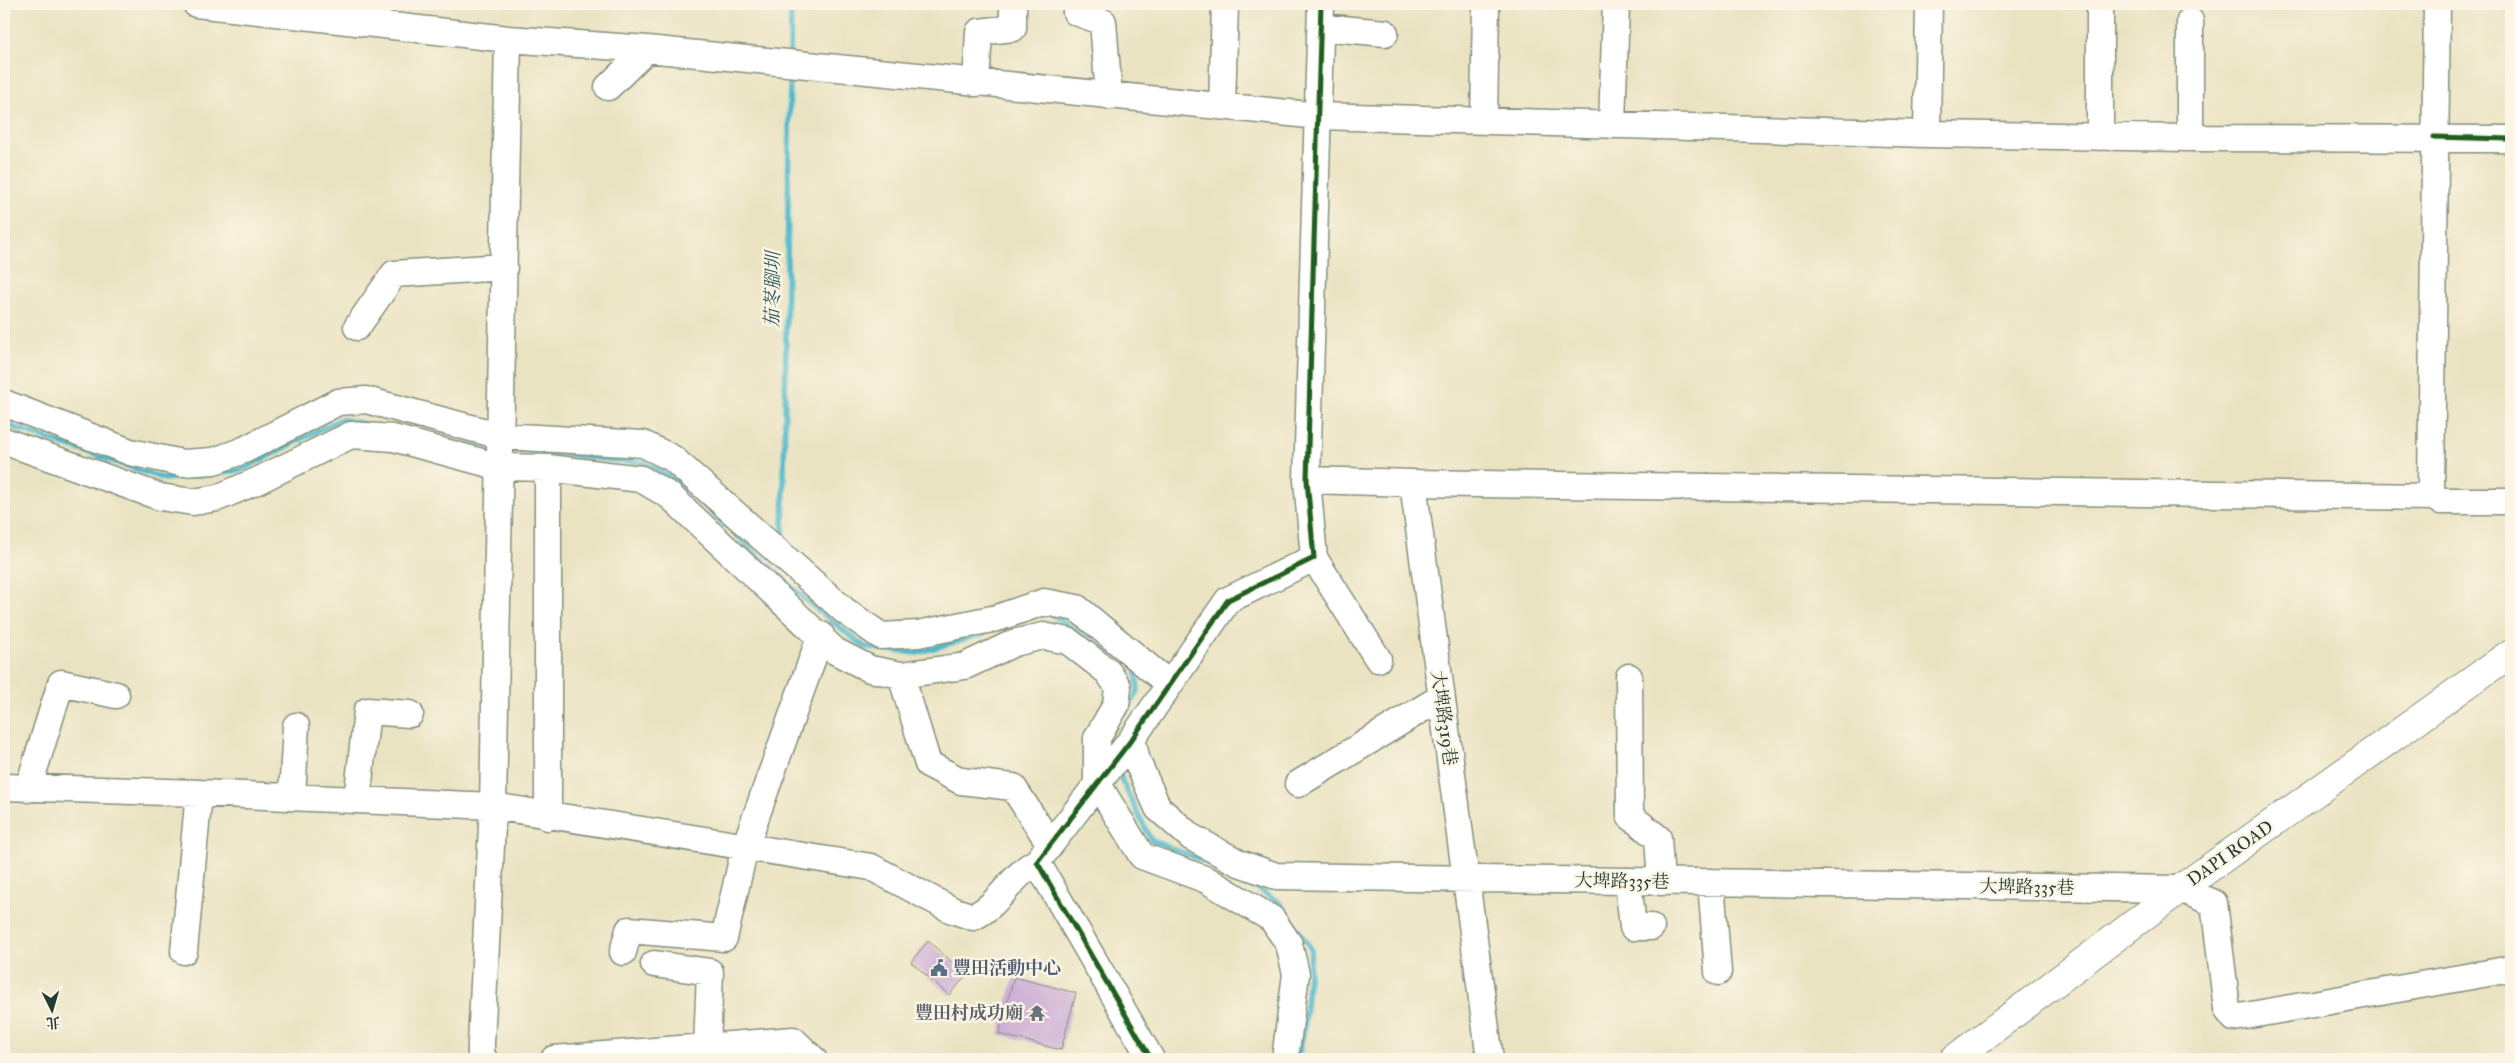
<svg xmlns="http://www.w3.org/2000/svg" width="2515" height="1063" font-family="'IM FELL Great Primer','Noto Serif TC',serif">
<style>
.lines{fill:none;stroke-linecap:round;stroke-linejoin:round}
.stream{stroke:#50bacd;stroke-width:5.5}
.building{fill:#ceb0d6}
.minor-casing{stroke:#84907b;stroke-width:29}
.major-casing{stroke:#84907b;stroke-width:30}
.minor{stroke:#fff;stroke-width:26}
.major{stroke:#fff;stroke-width:28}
.cycleway-casing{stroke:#fcf5e5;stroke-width:8}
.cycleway{stroke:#1b5e20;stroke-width:5}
.labels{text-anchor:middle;stroke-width:5;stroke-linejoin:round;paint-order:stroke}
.street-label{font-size:18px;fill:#1f3d34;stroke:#fcf5e5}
.service-label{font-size:18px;font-weight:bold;fill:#4e5e75;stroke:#fcf5e5;text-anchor:start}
.worship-label{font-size:18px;font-weight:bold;fill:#5b616d;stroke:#fcf5e5;text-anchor:end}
.water-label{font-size:19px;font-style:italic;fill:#2b5c5a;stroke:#fcf5e5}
</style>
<rect width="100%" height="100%" fill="#fcf5e5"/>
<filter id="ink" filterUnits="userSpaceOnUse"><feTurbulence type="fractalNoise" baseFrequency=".02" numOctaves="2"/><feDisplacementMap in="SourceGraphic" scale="10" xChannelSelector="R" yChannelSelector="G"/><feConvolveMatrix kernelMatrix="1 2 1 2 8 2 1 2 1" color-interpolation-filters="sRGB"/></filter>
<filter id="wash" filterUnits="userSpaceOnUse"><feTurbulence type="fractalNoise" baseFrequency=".0096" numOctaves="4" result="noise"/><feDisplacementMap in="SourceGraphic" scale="20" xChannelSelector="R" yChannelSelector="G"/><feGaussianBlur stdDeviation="1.12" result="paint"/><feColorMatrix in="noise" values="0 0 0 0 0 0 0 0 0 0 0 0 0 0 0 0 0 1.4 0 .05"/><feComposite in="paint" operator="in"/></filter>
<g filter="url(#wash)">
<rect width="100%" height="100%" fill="#eae3c2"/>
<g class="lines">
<path class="stream" d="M790,57L791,4
M4,424L165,479L241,470L341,419L364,424
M463,444L494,448
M516,450L645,463L679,482L808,602L865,647L917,653L984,633
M783,544L790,71
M1053,615L1114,655
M1126,712L1138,690L1136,669L1134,668
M1118,770L1123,783L1151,840L1229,871L1280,903L1311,949L1304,1029L1299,1052"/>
</g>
<g id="blocks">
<path class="building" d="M928,941L967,975L949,995L911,962Z
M1014,977L1076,993L1061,1050L999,1034Z"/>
</g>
</g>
<g filter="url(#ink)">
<use href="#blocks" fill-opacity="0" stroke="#84907b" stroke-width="1"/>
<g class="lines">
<g class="minor-casing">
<path id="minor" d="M196,4L508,39L647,49L1319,116L1927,134L2190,138L2511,139
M2437,4L2431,487L2433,497L2440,501H2511
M1076,12L1103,22L1109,96
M2190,21V138
M1321,27L1385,33
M976,83L979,32L1013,28V4
M608,87L647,49
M1222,106L1225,4
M1484,121L1486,4
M1612,125L1616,4
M1927,134L1929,4
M2100,137V12
M357,327L394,274L504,267
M4,403L130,452L182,463L214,461L244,450L338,402L366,400L501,436L643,444L672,458L845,611L881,636L918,634L997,618L1044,602L1077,608L1169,684
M4,441L160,497L193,502L217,498L257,481L351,435L393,438L500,467L548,468V817
M548,468L641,479L670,496L835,651L870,669L901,675L965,666L1014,643L1043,636L1068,641L1108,672L1118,687L1116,705L1097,738V783L1142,856L1207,880L1272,919L1289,944L1296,974L1285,1059
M1307,480L1413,483L1490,1059
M1413,483L2433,497
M1314,558L1378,659
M901,675L928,764L961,781L1013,787L1050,844
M1629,677L1630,816L1658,838L1661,882
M1132,739L1137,761L1158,808L1191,837L1239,863L1276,876L2180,889L2214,903L2227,1009L2234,1018L2511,969
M1298,784L1440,698
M4,787L199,793L493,806L871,867L952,910L973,917C1000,905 1011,875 1037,862
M28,789L61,683L116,695
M292,797L296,726
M357,800L367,711L410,714
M1628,881L1633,927H1651
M1711,882L1718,972
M184,951L199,793
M623,952L629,930L724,938L745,847L821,635
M654,964L710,972L707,1047
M484,1059L481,1055V1043L493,806L508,39
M554,1059L793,1040L813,1059
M1151,1059L1037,862L1132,739L1228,600L1314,558L1307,480L1321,4"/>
</g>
<g class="major-casing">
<path id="major" d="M1954,1059L2180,889L2511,653"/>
</g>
<use href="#minor" class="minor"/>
<use href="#major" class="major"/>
<g class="cycleway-casing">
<path id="cycleway" d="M2434,137L2511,139
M1151,1059L1037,862L1132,739L1228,600L1314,558L1307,480L1321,4"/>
</g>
<use href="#cycleway" class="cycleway"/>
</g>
</g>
<defs>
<g id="civic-bare" transform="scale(1.35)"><path d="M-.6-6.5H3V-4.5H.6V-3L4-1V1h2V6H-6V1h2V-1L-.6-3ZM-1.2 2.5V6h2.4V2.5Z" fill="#5c6f8a" stroke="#fcf5e5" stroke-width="2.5" paint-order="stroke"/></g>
<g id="temple-bare" transform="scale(1.35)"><path d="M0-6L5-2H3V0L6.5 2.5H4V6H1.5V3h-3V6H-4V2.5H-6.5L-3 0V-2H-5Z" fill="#6b7280" stroke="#fcf5e5" stroke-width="2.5" paint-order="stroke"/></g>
</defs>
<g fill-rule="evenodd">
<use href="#civic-bare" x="939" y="968"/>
<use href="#temple-bare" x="1037" y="1013"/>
</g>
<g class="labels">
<g class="street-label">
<text transform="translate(1444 718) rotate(82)" y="6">大埤路319巷</text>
<text transform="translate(2230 853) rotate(-35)" y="6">DAPI ROAD</text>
<text transform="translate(1622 881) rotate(1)" y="6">大埤路335巷</text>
<text transform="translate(2027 887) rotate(1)" y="6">大埤路335巷</text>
</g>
<g class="service-label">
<text x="953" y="974">豐田活動中心</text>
</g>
<g class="worship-label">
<text x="1023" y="1019">豐田村成功廟</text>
</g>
<g class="water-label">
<text transform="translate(772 290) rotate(-89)" y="7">茄苳腳圳</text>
</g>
</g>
<rect width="2515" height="1063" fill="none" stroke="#fcf5e5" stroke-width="20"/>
<g transform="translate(52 1010) rotate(175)" stroke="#fcf5e5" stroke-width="4" paint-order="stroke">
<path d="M0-4L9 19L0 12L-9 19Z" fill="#1f3d34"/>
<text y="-8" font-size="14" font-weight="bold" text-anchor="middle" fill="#1f3d34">北</text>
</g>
</svg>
